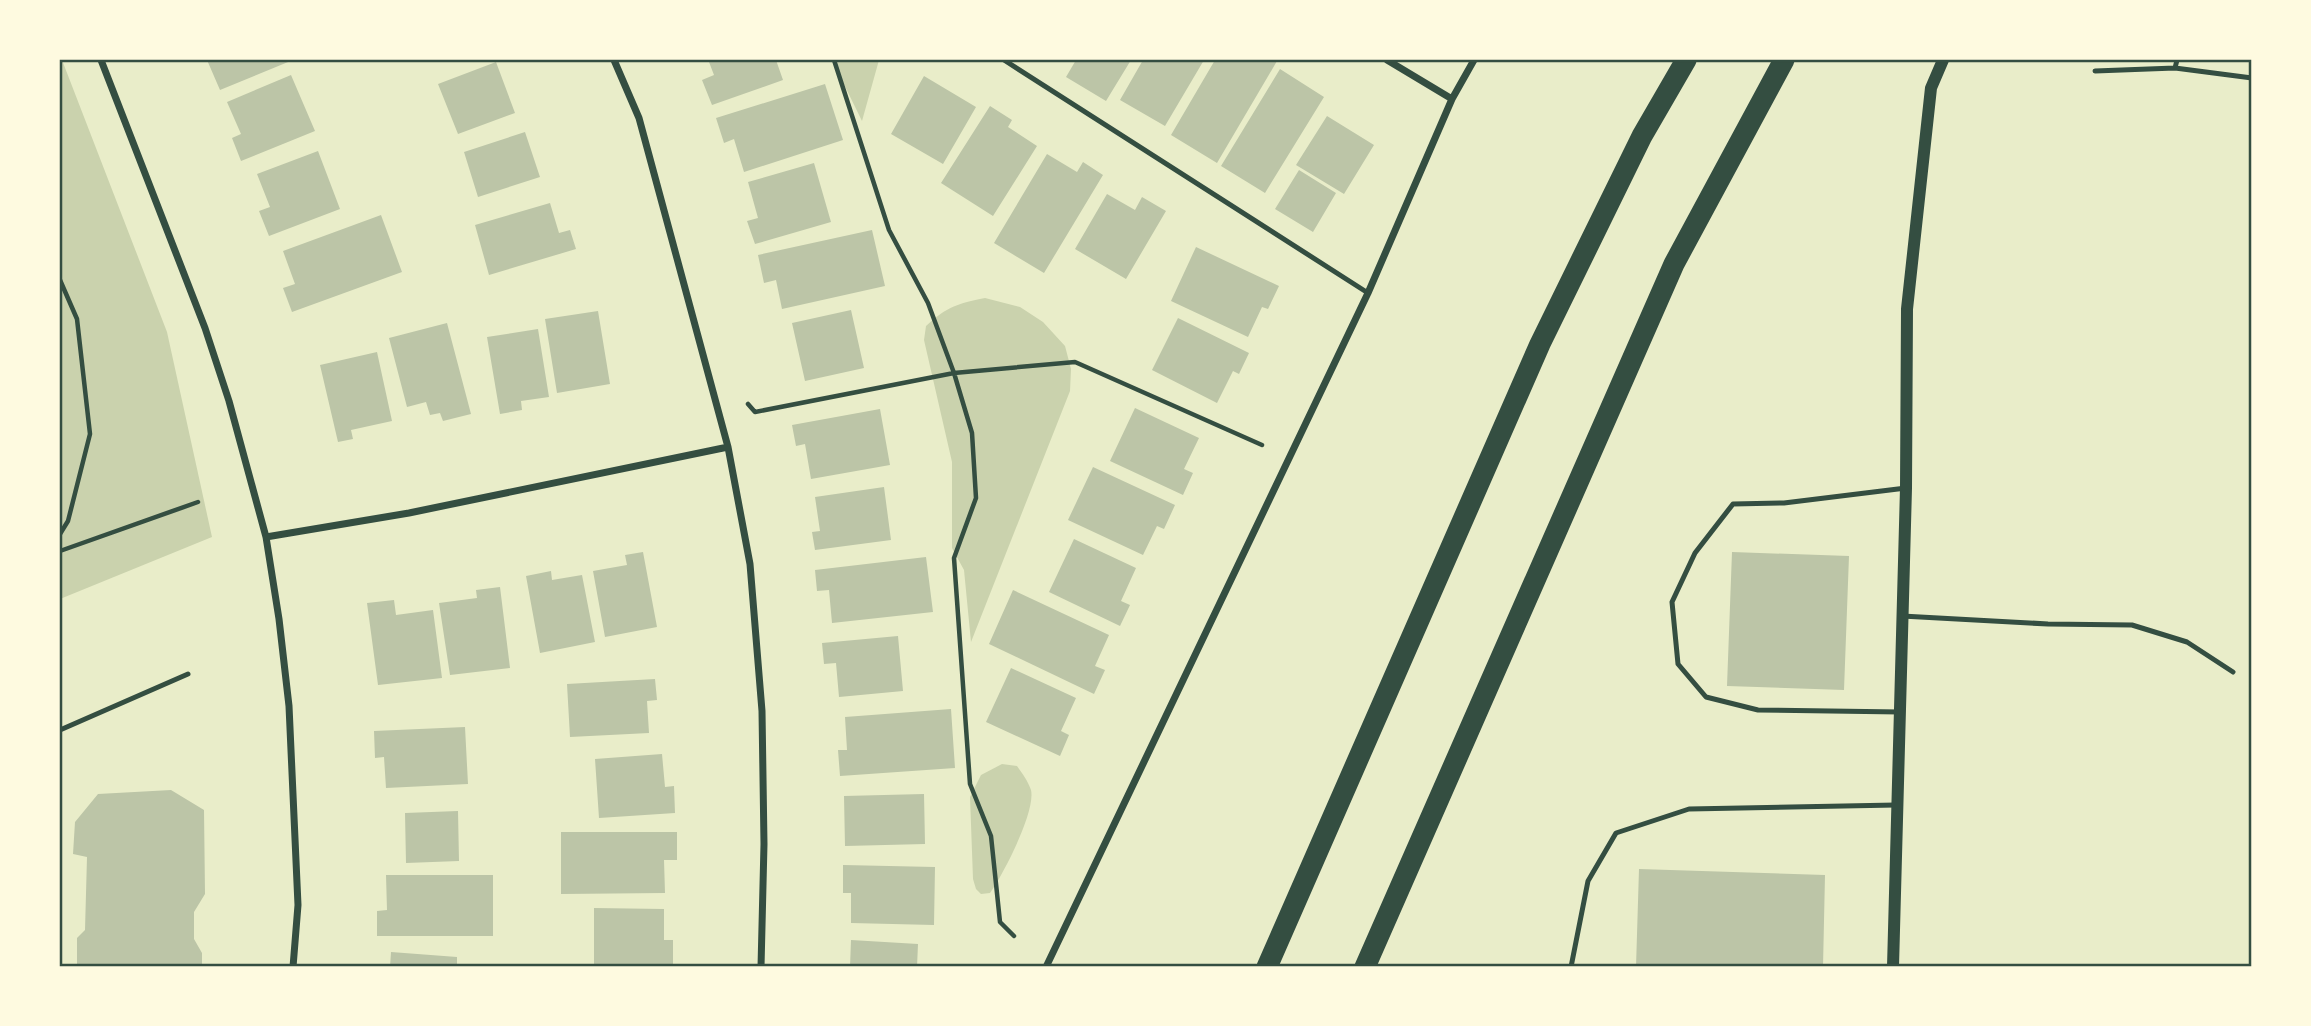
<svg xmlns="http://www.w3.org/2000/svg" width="2311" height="1026" font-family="Georgia,serif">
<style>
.green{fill:#cad2ad}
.building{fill:#bcc5a7}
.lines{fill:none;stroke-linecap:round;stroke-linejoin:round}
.path{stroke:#344e41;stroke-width:4.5}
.service{stroke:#344e41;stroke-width:5}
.minor{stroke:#344e41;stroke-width:7}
.tertiary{stroke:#344e41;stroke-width:12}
.motorway{stroke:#344e41;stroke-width:21}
.neatline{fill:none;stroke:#344e41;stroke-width:2.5}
</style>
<rect width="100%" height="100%" fill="#e9edc9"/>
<path class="green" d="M60,60H62L167,332L212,537L60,599Z
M832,60H879L862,121Z
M985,298L1020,307L1043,322L1065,346L1071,369L1070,391L971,642L964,570L952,548V462L924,340L926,326C948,306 957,304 985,298Z
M1002,764L1017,766C1022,773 1028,781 1031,790C1036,811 1003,875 990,893L981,894L976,889L973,879L970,797L981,775Z"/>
<path class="building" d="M207,60H293L220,90Z
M712,60H776L783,80L712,105L702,80L714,75L709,62Z
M1076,60H1131L1106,101L1066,77Z
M1143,60H1204L1165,126L1120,100Z
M1215,60L1277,61L1217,163L1171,135Z
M496,62L515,113L458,134L438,84Z
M1280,69L1324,97L1265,193L1221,166Z
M291,75L315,131L241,161L232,138L241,134L227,102Z
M924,76L976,107L943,164L891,134Z
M825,84L843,140L744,172L734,139L724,143L716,118Z
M990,106L1012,120L1008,127L1037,146L993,216L941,183Z
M1327,116L1374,145L1344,194L1296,165Z
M525,132L540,177L478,197L464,152Z
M318,151L340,209L269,236L259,211L270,207L257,174Z
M1047,154L1077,172L1083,162L1103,175L1044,273L994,243Z
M814,163L831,222L755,244L747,221L758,218L748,182Z
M1299,170L1336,193L1313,232L1275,209Z
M1107,194L1135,210L1142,197L1166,211L1126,279L1075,249Z
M550,203L559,233L570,230L576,249L489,275L475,225Z
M381,215L402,272L292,312L283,288L295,284L283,251Z
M872,230L885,286L782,309L776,280L764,283L758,255Z
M1196,247L1279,286L1268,309L1262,307L1248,337L1171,301Z
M851,310L864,368L805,381L792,323Z
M598,311L610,384L557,393L545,319Z
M1178,318L1249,353L1239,374L1233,371L1217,403L1152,370Z
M447,323L471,414L443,421L440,413L430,415L426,402L407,407L389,338Z
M538,329L549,397L521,401L522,410L500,414L487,337Z
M377,352L392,421L351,430L353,439L338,442L320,365Z
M1135,408L1199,438L1184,469L1193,473L1183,495L1110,461Z
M880,409L890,465L811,479L805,444L796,446L792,425Z
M1093,467L1175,505L1164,529L1157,526L1143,555L1068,520Z
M884,487L891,540L815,550L812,532L820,531L815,497Z
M1074,539L1136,568L1121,601L1130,605L1120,626L1049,592Z
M643,552L657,627L605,637L593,571L627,565L625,555Z
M1732,552L1849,556L1844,690L1727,686Z
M926,557L933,612L832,623L829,590L817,591L815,570Z
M551,571L552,580L582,575L595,642L540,653L526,576Z
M500,587L510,668L450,675L439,603L477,598L476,590Z
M1013,590L1109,635L1095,666L1105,670L1094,694L989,644Z
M394,600L396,615L433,610L442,678L378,685L367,603Z
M898,636L903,691L839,697L836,663L824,664L822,643Z
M1011,668L1076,698L1061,731L1069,735L1060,756L986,722Z
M655,679L657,700L647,701L649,733L570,737L567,684Z
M951,709L955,768L840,776L838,750H847L845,717Z
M465,727L468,784L386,788L384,757L375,758L374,731Z
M662,754L665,787L674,786L675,813L599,818L595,759Z
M171,790L204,810L205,894L194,912V939L202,953V967H77V938L85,930L87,857L73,854L75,822L98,794Z
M924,794L925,844L845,846L844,796Z
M458,811L459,861L406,863L405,813Z
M561,832H677V860H664L665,893L561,894Z
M843,865L935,867L934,925L851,923V893H843Z
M1639,869L1825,875L1823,967H1636Z
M386,875H493V936H377V911L387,910Z
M594,908L664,909V940H673V964H594Z
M851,940L918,944L917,967H850Z
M391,952L457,957V967H390Z"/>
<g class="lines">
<path class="path" d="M834,60L889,230L928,303L954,373L972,433L976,498L954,558L970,784L991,836L1000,922L1014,936
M60,280L77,319L90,434L68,521L60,534
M748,404L755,412L954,373L1075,362L1262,445
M60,551L198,502"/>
<path class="service" d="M1004,60L1368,293
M2177,60L2175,68L2252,78
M2095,71L2175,68
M1902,616L2048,624L2132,625L2187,642L2233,672
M1900,712L1758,710L1706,697L1678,664L1672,602L1695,553L1733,504L1784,503L1906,488
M60,730L188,674
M1571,967L1588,881L1616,833L1689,809L1896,805"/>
<path class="minor" d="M101,60L205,328L229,401L266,537L279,619L289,706L298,905L293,967
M614,60L639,118L728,447L750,564L762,711L764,844L761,967
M1387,60L1452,99
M266,537L409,513L728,447
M1046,967L1368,293L1452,99L1474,60"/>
<path class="tertiary" d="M1893,967L1906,488L1907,309L1931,88L1943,60"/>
<path class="motorway" d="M1267,967L1540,344L1642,136L1686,60
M1365,967L1674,264L1784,60"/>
</g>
<rect width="2311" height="1026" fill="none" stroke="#fefae0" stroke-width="122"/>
<rect x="61" y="61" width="2189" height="904" class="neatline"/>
</svg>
